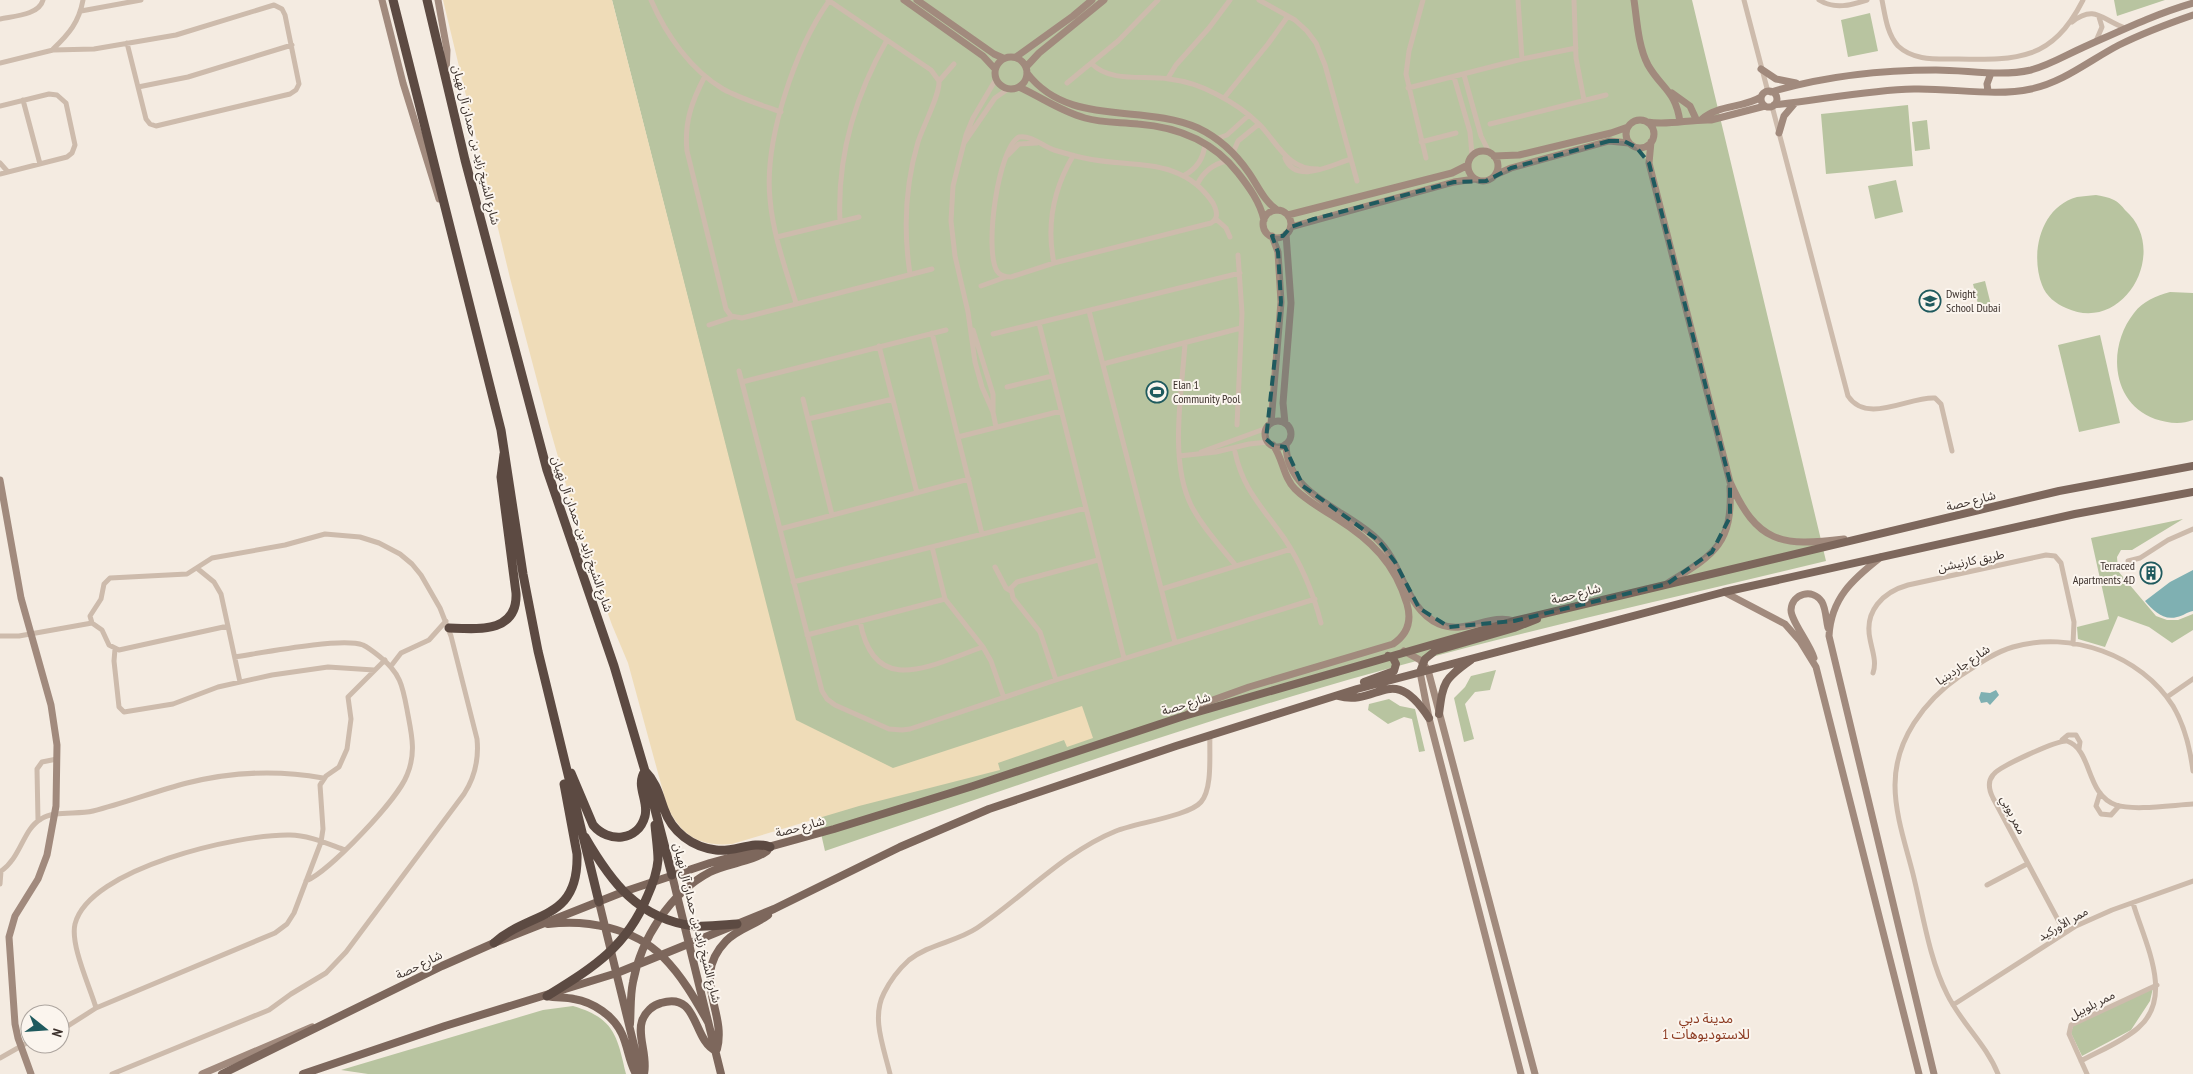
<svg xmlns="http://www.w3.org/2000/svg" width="2193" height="1074" font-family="'PT Sans Narrow','Noto Sans Arabic',sans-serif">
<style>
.green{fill:#b8c4a0}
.sand{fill:#efdcb8}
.water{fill:#7fb0b2}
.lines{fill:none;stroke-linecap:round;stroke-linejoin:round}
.street{stroke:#cdbbac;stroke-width:5}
.secondary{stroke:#a18a7d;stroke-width:7}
.primary{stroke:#7d675c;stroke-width:8}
.highway{stroke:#5c4a42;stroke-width:9}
.marked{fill:#1f5a5e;fill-opacity:0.2;stroke:#1f5a5e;stroke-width:4;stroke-dasharray:10 6;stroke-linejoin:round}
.labels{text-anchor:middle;stroke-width:4;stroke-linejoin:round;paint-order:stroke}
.street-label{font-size:12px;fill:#3b302b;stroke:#fbf5ee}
.poi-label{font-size:12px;fill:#3b302b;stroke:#fbf5ee;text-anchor:start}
.neighbourhood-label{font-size:14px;fill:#8c3b22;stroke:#fbf5ee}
</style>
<rect width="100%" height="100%" fill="#f4ebe1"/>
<path class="green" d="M612,0H1692L1826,561C1648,604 1468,643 1293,696C1136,743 981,798 825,851L795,720Z
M2114,0H2165L2117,16Z
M1870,13L1878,51L1848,57L1841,20Z
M1908,105L1913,166L1826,174L1821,114Z
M1927,120L1930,149L1915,151L1912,122Z
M1896,180L1903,212L1875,219L1868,186Z
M2096,195C2101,196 2108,197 2114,200C2118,202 2122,206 2125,210C2171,250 2124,335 2066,308C2056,304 2046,296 2042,285C2030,254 2040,207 2077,197C2083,196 2089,196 2096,195Z
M1985,281L1991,305L1979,308L1973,284Z
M2170,292L2193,293V420C2181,425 2167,423 2155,419C2111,403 2107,347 2134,313C2143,301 2156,296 2170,292Z
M2100,335L2120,423L2079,432L2058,345Z
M2183,519L2132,550H2121L2117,557L2118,571L2156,616L2167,620H2178L2193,614V630L2172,643L2149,627L2118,616L2105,647L2078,639L2077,627L2109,619L2091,538Z
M1496,670L1490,690L1475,692L1465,704L1474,739L1464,742L1454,698L1465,687L1471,676Z
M1389,699L1400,706L1415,709L1425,751L1419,752L1412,719L1404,717L1388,724L1368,710L1369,704Z
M2153,988L2150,1001L2131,1030L2082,1056L2071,1033L2073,1026Z
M573,1006C614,1018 617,1035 626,1074H368L341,1070L543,1010Z"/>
<path class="sand" d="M443,0H612L796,720L893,768L1082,706L1093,738L1067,747L1064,740L998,763L1000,770L859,806L732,844C699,847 681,835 667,806L628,663L612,625L582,540L548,422L510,278Z"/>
<path class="water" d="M2193,570V611C2187,612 2183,616 2177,617C2163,621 2153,610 2145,601L2170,582Z
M1996,690L1999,695L1990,705L1987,702L1981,703L1979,698L1981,692L1990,693Z"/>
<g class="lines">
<path class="street" d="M651,0C666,35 691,70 723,89C741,99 762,105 781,112
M828,0L931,70L939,81C940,95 923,126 918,142C905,186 903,228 910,274
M1259,0L1295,20L1307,31L1316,43L1325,65L1357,181
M1423,0L1409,51L1406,74L1426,158
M1518,0L1522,59
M1574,0L1576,58L1584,100
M1744,0L1768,92
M1819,0C1835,10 1851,5 1867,0
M1882,0C1885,15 1887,34 1898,46C1913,60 1933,59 1952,59C2015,60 2051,63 2083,0
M81,11L141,0
M0,19C14,16 39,15 43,0
M2072,22C2095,4 2102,20 2125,28
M2096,41L2102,27L2099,17
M53,49C69,34 79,22 83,0
M0,63L53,50L94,49L176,35L274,5L282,9L285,15L299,84L296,90L290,94L156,126L150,124L146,119L127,43
M1092,64C1111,83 1145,75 1169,79C1186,81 1201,86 1216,94C1232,102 1247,112 1260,125C1278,144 1288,170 1318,169
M1464,75L1481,136L1489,152
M705,76C692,101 684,122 687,151L726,309L731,316L742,318L932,269
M1454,77L1470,132L1472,155
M1168,78L1176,65L1209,28L1230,0
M996,79L973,118L966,135L953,186L951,221L955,256L968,312L975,362L982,387L993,412L996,427
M939,81L954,64
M1067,83L1118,41L1158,0
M138,87L188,77L292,45
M1408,88L1522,59L1576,48
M1224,98L1268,44L1288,16
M23,100L40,164
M0,106L49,94L57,95L66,103L75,145L72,153L67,157L0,174
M1772,106L1848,396C1867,425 1910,396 1935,398L1941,404L1952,451
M1490,124L1606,95
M1019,137C1031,135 1043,146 1054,150C1064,153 1074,156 1084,158C1132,169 1181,155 1213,203C1217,211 1219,218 1211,223L1054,263L1011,277C1005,277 1000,276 997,271C984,250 998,148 1019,137Z
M1216,139L1227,135L1249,115
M1421,142L1456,133
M964,143L995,98L1008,89
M1233,153L1238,141L1259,124
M1008,155L1019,144L1037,143
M1285,158C1296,185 1331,165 1351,159
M0,163L8,172
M1183,176C1197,169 1204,158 1205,143
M1197,185C1203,172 1213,164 1227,161
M1216,219L1226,228L1230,237
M840,221C837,157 855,96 887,40
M777,237L859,217
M1054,263C1046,224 1053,190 1073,156
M981,286L1006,277
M796,303C786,270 773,235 770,199C764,140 795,49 829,1
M1089,311L1175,642
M1039,323L1124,658
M709,325L733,317
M973,330L993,394V411
M932,333L982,534
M993,334L1240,273
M1185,343C1182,392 1169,460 1191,505C1202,527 1221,547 1236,566
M879,346L917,493
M1103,364L1241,328
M739,371L822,691L827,699L835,705L889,729L902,730L910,729L1056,680L1315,599
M742,382L946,330
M1007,387L1052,376
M803,399L832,515
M808,419L893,399
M1237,425L1242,313L1238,255
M958,437L1061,411
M1201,452L1267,428
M1235,452C1243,490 1263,508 1284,538C1302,565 1313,592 1321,623
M1179,456L1216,452L1249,444L1268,442
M780,529L969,479
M932,547L945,599L983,647L991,661L1004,698
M2128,561L2140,558L2168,540L2193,529
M995,567L1006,588L1011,591
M198,569L214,582L221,594L240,682
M793,582L1086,508
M1162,589L1291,549
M860,621C874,700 933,664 983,647
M807,635L945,599
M0,636H19L92,623
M115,649L114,661L119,707L124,712L173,704L218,687L272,675L328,667L374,670
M235,657C261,653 341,637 363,645C369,648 374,652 379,656C402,674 403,688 408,715C412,736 416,754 407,775C398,799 330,871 306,881
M391,666L401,653L429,640L446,621
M1873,673C1877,662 1872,650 1870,639C1864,611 1883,592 1908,585L2046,555L2055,556L2061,563L2074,622L2073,644
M1056,680L1040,632L1013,598L1011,588L1017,582L1098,560
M2167,697L2193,679
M2062,740L2068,735H2076L2080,742L2079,749
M2100,793L2096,806L2101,814L2111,815L2119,806
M38,820L37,769L42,762L57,759
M0,872C22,857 22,830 41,819C55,810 77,815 93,811C125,803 156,791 187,783C231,772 279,770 323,778
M0,884L1,871
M1987,885L2027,864
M2065,933L1993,798C1989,790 1987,782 1993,775C1998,767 2057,740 2067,741C2093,750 2085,794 2116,805C2134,811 2173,805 2193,804
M1953,1005L2076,926L2112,910L2193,881
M96,1008C90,987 70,945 75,924C89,868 239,834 290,835C308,835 328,844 345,850
M60,1031L96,1008L275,933L287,924L294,913L321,842L323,829L320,785L326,776L339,767L347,749L351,719L348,697L385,660
M0,1058L30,1041
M2081,1061C2099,1051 2122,1042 2138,1028C2175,997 2144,941 2133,903
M112,1074L269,1010L291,994L326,973L346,952L464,794C475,777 479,759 477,739L451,636L440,608L421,575L412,564L400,554L379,543L360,537L325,534L285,545L212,558L187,574L110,578L104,584L101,599L90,616L92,623L102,630L109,645L119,650L228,626
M890,1074C884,1048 871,1018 884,993C890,981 899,969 909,960C929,944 956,942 977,928C1023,897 1064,852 1116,831C1136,823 1189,816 1201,802C1213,788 1209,753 1210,735
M1998,1074C1986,1044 1961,1023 1947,994C1929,958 1923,914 1913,874C1906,846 1895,815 1895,785C1895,740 1924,701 1960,676C1977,665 1993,653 2013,647C2070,630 2141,655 2173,706C2185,726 2190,748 2193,771
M2087,1074L2069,1034L2071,1025L2157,985"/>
<path class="secondary" d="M382,0L403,83L439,199
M438,0L447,50L446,75
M904,0L983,56L995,69
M917,0L994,54L1003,58
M1634,0C1637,20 1638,46 1648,65C1661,88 1676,91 1680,122
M995 73a16 16 0 1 1 32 0a16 16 0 1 1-32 0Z
M1016,57L1073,16L1092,0
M1026,67L1039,53L1104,0
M1761,69L1776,79L1796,83
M1027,73C1069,128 1142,103 1198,128C1219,138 1236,154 1249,173C1258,186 1264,201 1277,210
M1019,87C1041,97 1060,111 1085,118C1102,123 1120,122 1138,124C1178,127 1213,141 1238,173C1249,187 1260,202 1264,220
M1988,91L1987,84L1991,73
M1761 99a8 8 0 1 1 16 0a8 8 0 1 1-16 0Z
M1771,92C1825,76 1879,70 1936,70C1968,70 2000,77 2031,70C2050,65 2066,55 2084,47C2120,31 2155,14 2193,3
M1672,93L1690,106L1696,119
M1774,105C1821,100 1867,90 1914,89C1952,88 1995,97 2031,89C2064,82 2090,60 2119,45C2143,33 2167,24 2193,15
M1702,119C1717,105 1744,108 1761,97
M1626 134a14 14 0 1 1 28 0a14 14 0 1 1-28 0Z
M1647,122C1669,126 1689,119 1711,120L1765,106
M1779,133L1784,116L1795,103
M1651,142L1649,163L1730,482C1757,543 1781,547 1844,539
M1468 166a15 15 0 1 1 30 0a15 15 0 1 1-30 0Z
M1494,156L1519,155L1611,133L1628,127
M1495,175L1511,168L1609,141L1629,143
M1263 224a14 14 0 1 1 28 0a14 14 0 1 1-28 0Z
M1288,215L1452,173L1468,165
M1291,227L1454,182L1475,179
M1265 434a13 13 0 1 1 26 0a13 13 0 1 1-26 0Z
M1271,423L1281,302L1278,252L1272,236
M1285,423L1283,403L1291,303L1286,234
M1286,444C1286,495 1346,509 1377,539C1403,563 1405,609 1439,624C1466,635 1490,613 1514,621
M0,480L21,598L51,705L57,745L56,806L47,855L38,879L15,916L9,937L15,1024L18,1038L31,1074
M1881,557C1853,579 1831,598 1829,636L1934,1074
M1668,583C1713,555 1733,545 1730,487
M1724,592L1785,624L1800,641L1816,667L1919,1074
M1404,651L1420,660L1428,670L1535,1074
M1814,658C1810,644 1791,621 1791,610C1792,593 1813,588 1822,602C1826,609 1826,620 1828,628
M1420,672L1429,718L1521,1074
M1185,716L1199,705L1249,687L1393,644C1408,634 1412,621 1407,604C1395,563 1371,540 1336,518C1322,509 1307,501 1295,489C1283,477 1283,458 1273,445
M202,1074L312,1027"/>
<path class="primary" d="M1420,672L1425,659L1435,651L1514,628L1537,619
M1364,682L1394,671L1396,664L1393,658L1388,656
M1338,696C1379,707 1392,661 1429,718
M1439,714C1443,682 1444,679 1471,660
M672,875L721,1074
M599,902L641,1074
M548,924C587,919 634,928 663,957C682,976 695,999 708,1022
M547,996C557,998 565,997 574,999C593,1002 614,1016 622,1034C628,1047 629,1062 636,1074
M630,1024C631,1010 630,996 633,982C641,939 670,893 710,872C728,863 752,862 767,851
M717,1049C727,1011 690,978 726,941C737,929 755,925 768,915
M222,1074L442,966L494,943L623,892L710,863L834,829L973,786L1184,716L1514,621L2059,491L2193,466
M303,1074L445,1026L617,973L774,909L900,847L989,809L1176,746L1357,689L1724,592L2075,514L2193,492
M644,1074C648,1056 637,1036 642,1021C645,1012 653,1005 661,1003C699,991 692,1040 716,1051"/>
<path class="highway" d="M393,0L501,430L523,574L538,651L599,902
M427,0L465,160L547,470L614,666L645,771L672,875
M449,628C476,629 518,634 516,593L501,477L504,454
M571,773L593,825C608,843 638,842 645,816C649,800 635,786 645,771C656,782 659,795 664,809C672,832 692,847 716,850C734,853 753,840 770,847
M585,837C611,882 638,919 694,926C708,927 723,925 737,924
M494,943C531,910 579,922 577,854L564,784
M547,996C592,968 626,948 647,897C652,886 657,873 658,860C658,849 656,837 655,825"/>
</g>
<path class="marked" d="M1609,141H1624L1636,147L1649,163L1730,482V517L1712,552L1667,584L1514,621L1449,627L1419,608L1395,562L1378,540L1303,486L1285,447L1273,445L1266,439L1281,302L1278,252L1272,236H1283L1291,227L1314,219L1454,182L1486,181L1511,168Z"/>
<defs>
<g id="school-ring" transform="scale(1.125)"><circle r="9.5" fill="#fbf5ee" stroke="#1f5a5e" stroke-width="1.5"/><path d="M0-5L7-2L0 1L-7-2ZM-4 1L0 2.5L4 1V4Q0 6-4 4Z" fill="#1f5a5e"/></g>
<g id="stadium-ring" transform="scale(1.125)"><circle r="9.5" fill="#fbf5ee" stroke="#1f5a5e" stroke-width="1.5"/><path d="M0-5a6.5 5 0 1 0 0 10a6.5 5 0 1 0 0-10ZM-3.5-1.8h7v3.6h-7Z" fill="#1f5a5e"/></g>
<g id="building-ring" transform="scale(1.125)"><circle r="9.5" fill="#fbf5ee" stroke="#1f5a5e" stroke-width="1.5"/><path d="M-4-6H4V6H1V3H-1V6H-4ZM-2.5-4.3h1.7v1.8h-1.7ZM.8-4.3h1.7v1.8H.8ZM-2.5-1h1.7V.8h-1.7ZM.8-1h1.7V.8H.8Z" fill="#1f5a5e"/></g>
</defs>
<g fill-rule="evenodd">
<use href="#school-ring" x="1930" y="301"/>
<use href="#stadium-ring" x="1157" y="392"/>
<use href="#building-ring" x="2151" y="573"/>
</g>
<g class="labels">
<g class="street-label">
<text transform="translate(476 145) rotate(76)" y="4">شارع الشيخ زايد بن حمدان آل نهيان</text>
<text transform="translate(1971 501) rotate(-14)" y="4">شارع حصة</text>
<text transform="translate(582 534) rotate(71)" y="4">شارع الشيخ زايد بن حمدان آل نهيان</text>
<text transform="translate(1971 561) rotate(-12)" y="4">طريق كارنيشن</text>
<text transform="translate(1576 594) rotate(-14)" y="4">شارع حصة</text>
<text transform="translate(1963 665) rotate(-34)" y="4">شارع جاردينيا</text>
<text transform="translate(1186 704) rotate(-17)" y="4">شارع حصة</text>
<text transform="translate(2013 815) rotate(63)" y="4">ممر بوبي</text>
<text transform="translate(800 827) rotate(-15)" y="4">شارع حصة</text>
<text transform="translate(697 923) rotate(76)" y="4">شارع الشيخ زايد بن حمدان آل نهيان</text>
<text transform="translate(2063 924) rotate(-30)" y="4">ممر الأوركيد</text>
<text transform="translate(419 965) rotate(-26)" y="4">شارع حصة</text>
<text transform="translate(2092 1005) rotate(-27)" y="4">ممر بلوبيل</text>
</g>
<g class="poi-label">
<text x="1946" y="298">Dwight<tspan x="1946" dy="14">School Dubai</tspan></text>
<text x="1173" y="389">Elan 1<tspan x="1173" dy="14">Community Pool</tspan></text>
<text x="2135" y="570" text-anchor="end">Terraced<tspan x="2135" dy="14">Apartments 4D</tspan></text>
</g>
<g class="neighbourhood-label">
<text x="1706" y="1023">مدينة دبي<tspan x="1706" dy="16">للاستوديوهات 1</tspan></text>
</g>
</g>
<g transform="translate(45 1029) rotate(107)"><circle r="24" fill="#fbf5ee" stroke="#aea6a0"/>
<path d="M0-4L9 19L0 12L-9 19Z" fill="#1f5a5e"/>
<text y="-8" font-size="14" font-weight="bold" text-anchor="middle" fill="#3b302b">N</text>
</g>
</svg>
